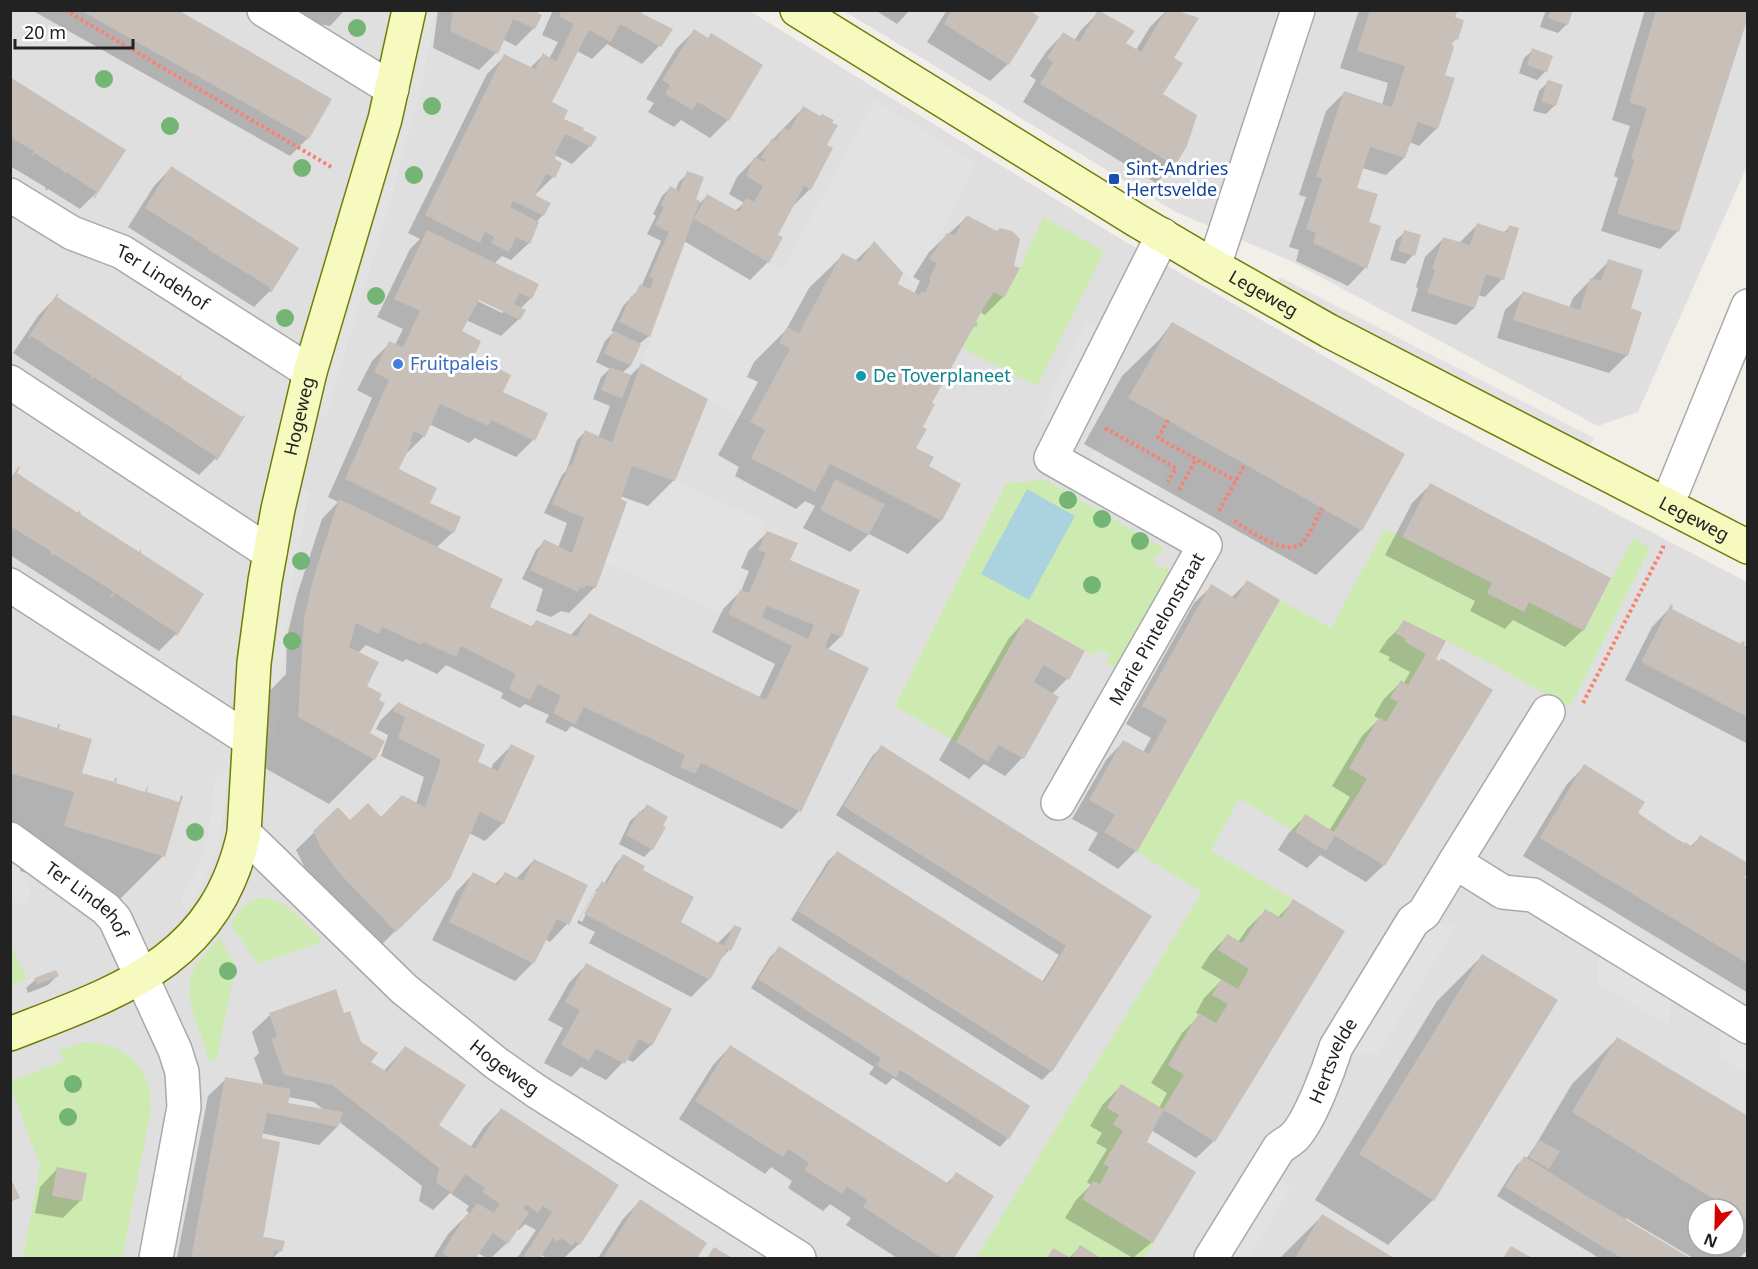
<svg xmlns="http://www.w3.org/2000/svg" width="1758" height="1269" font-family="'Noto Sans',sans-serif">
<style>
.residential{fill:#e0dfdf;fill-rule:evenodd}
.grass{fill:#cdebb0}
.parking{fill:#e2e2e2}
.water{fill:#aad3df}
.shadow{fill:#0003;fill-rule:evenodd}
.building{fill:#c7bfb8;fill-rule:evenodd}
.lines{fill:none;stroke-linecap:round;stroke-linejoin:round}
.street-casing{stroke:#a9a9a9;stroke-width:36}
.secondary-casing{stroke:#707d05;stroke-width:36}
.path{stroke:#fa8072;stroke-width:4;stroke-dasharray:3 3;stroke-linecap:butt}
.street{stroke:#fff;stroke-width:33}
.secondary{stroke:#f7fabf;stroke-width:33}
.tree{fill:#74b475}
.transit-dot{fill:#1a4fb4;stroke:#fff;stroke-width:2}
.shop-dot{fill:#3f7fe0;stroke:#fff;stroke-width:2}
.culture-dot{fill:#0f9aa8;stroke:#fff;stroke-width:2}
.labels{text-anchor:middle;stroke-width:6;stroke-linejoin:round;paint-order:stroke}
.transit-label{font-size:18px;fill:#164399;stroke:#fff;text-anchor:start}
.street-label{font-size:18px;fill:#222;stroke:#fff}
.shop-label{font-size:18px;fill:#366cbe;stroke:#fff;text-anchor:start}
.culture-label{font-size:18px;fill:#0d838f;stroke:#fff;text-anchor:start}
</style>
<rect width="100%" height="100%" fill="#f2efe9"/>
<path class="residential" d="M10,11H750L1114,235L1423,413L1747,582V1258H11ZM1698,1209H1734V1245H1698Z
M844,11H1747V166L1638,412L1598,426L1291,261L1176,212Z"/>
<path class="grass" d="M1043,217L1104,251L1037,386L962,348L974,326L977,327L978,323L976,322L994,292L1004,298L1020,268Z
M1045,480L1162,547L1163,553L1153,557L1157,569L1167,566L1169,573L1116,668L1106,663L1110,655L1099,649L1095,656L1026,618L956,742L895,706L1006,483Z
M1385,528L1492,583L1488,594L1524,612L1529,602L1584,630L1633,538L1650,548L1570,707L1479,657L1404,620L1396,634L1406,639L1405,642L1426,654L1408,685L1390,698L1398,702L1386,722L1379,717L1349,768L1367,779L1334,832L1305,814L1295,832L1239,798L1211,851L1293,899L1281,918L1264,909L1242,943L1227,935L1218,950L1249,969L1238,989L1221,979L1212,995L1228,1004L1216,1023L1189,1029L1168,1065L1184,1075L1163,1109L1121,1085L1107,1107L1119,1115L1113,1124L1123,1131L1104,1164L1109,1167L1100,1184L1093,1181L1082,1199L1153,1243L1144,1258H1101L1080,1246L1071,1258L1053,1248L1047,1258H976L1202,892L1137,852L1280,600L1331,628Z
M258,898C285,896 303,921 321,939L320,943L257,964L231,924L242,906Z
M220,938L236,966L216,1061L208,1059C203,1030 181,1002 193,972C197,959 211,948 220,938Z
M10,943L27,979L11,986H10Z
M83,1042C126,1043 152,1067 151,1110L122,1258H23L40,1166L11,1087V1081L64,1061L59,1050Z"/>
<path class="parking" d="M424,11H437L422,82L391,199L326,416L315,414L391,161Z
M875,100L976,163L915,284L874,240L859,261L842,253L799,332L787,326L778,343L789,349L749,421L642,363L694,221L782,271Z
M1280,277L1594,438L1588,448L1275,288Z
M1086,323L1100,330L1053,424L1040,418Z
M1104,434L1169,470L1155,497L1089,460Z
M632,466L675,481L766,522L725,614L605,563L627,502L621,499Z
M298,489L309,492L291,591L280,686L277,737L266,738L269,686L274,633Z
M228,771L224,812L216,852L203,884L185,911L181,898L196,872L207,842L215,779Z
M11,861L27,872L31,902L18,904L11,899Z
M1438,924H1457L1378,1054L1343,1055L1422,926Z
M1598,947L1670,994L1669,1026L1598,982Z
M1722,1024L1747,1039V1074L1719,1056Z
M1278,1180L1291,1187L1248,1258H1230Z"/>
<path class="water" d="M1027,489L1075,516L1029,600L981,574Z"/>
<path class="shadow" d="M36,10H175L330,100L308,138L290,156L35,12Z
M288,10H345L330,26L286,18Z
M438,10H539L536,14L534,28L516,46L502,39L496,53L479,70L433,48Z
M553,10H641L639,14L670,29L659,46L642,64L607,44L592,59L577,51L550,103L562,119L590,146L572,164L555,155L553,177L534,196L543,215L536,222L529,243L511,260L502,256L494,264L531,298L520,309L519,319L501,336L466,320L460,332L472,358L501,393L533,440L516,457L475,438L469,443L429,424L424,436L406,454L397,469L453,532L436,548L488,607L531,627L537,621L570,636L589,615L759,698L775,664L712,632L723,609L741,591L749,571L741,568L749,550L767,533L841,636L827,650L799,811L782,829L571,726L566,732L545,722L549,715L525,704L520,708L501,698L503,693L446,665L437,674L406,659L403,662L366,645L358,653L366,685L368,734L374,759L329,804L254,762L259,702L286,674L287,637L297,595L322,519L338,502L328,497L372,398L357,390L372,361L390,343L395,345L403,329L377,317L410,249L420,239L408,233L487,74L505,56L530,68L543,55L549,59L558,42L542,35ZM472,295L505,311L502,313L471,298Z
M875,10H910L897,24Z
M947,10H1026L1008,64L990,81L927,42Z
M1167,10L1172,59L1161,94L1174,165L1156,183L1023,102L1036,80L1030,76L1046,52L1063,34L1074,41L1081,30L1099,12L1124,43L1136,50L1150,27Z
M1359,10H1456L1454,18L1456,39L1451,44L1443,76L1437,128L1419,146L1409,142L1404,158L1386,175L1362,168L1355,189L1367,223L1365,268L1348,286L1296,261L1299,250L1289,247L1306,197L1299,195L1326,111L1344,93L1382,105L1388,83L1340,68Z
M1546,10H1572L1567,24L1558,33L1540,27Z
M1645,10H1748L1678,231L1660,249L1601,231L1618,178L1614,176L1630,126L1612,120Z
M694,31L707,39L711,35L728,120L710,138L681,120L674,127L648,112L654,103L646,99L676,49Z
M1533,50L1546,71L1537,80L1519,73L1524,58Z
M10,79L97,192L80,209L48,189L46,191L45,187L10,166Z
M1548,82L1555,105L1546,114L1533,111L1539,91Z
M803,108L825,146L810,189L792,207L776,235L768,262L750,280L684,241L649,336L639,344L630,366L622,373L630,376L641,365L674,480L648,506L620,496L595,587L569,613L561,611L551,617L536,611L543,589L522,579L536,550L545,541L558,548L567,523L544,513L562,475L566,471L577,440L585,432L598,438L610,406L593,399L601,377L610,369L596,362L605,341L614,332L611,331L623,306L641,287L661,241L647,234L656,216L653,214L662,196L670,188L675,191L679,182L688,173L694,200L700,203L707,196L735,211L744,203L729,194L737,177Z
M171,168L272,289L254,307L128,227L154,186Z
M966,218L1003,297L985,315L980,312L974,323L975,326L968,333L930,403L914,449L927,467L941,520L908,554L869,534L850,552L803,528L815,506L805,501L796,509L735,476L739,467L718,455L758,382L747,377L754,362L786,330L809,288L843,255L855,261L874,243L896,285L914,294L920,281L913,277L929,252Z
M1477,225L1503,233L1510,227L1502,279L1485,297L1478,295L1474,308L1456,325L1411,311L1418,288L1416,287L1425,257L1443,239L1460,242Z
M1405,232L1413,255L1405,264L1390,260L1396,240Z
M1609,261L1629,309L1627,355L1609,373L1497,338L1505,310L1523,293L1569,308L1573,298Z
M55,298L217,457L199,475L13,353L38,316Z
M1172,323L1361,530L1316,575L1084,444L1122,376L1159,340Z
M10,479L177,633L159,651L10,555Z
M1430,485L1583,630L1565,647L1513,620L1505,629L1470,611L1475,601L1385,555L1412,503Z
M1247,582L1136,851L1118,869L1088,850L1098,833L1072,819L1106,760L1123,742L1143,752L1151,738L1126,724L1194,603L1212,586L1231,598Z
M1669,609L1748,649V744L1625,680L1652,627Z
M1026,620L1067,679L1052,694L1057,697L1022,758L1005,776L984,764L969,779L939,760L1009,638Z
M1405,622L1434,660L1384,865L1366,882L1320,855L1307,868L1278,850L1288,834L1305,816L1329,831L1350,797L1332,786L1362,736L1379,719L1374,716L1383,700L1401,682L1403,684L1410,672L1388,660L1390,657L1379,652L1387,640Z
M398,703L476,763L491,770L493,764L511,746L503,823L485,841L469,833L449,878L377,949L324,893L305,868L296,850L338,809L350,822L381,819L416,804L424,777L381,756L388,735L376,729L380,721Z
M10,715L80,774L163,856L118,901L20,871L30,837L10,831Z
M882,747L1150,916L1051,1071L1042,1080L791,920L828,861L837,853L1042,982L1059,955L836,815L873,755Z
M1585,766L1647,821L1690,847L1700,837L1748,881V993L1523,856L1567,784Z
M647,806L652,849L644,857L619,844L630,821Z
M623,856L637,876L679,923L717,944L734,927L729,950L719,961L709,979L691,997L589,943L595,932L577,923L594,892L602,883L604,884L615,865ZM595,891H598L582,922L579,920Z
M534,860L567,924L550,942L545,939L533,963L515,981L432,940L456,892L473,874L495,884L505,874L517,878Z
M1294,901L1214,1141L1196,1158L1151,1130L1145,1142L1152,1242L1133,1258L1065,1218L1076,1200L1091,1185L1087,1182L1107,1149L1096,1143L1102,1133L1090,1126L1103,1104L1121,1086L1159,1108L1167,1093L1151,1083L1182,1033L1200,1015L1196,1013L1204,998L1222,980L1201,968L1210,954L1227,936L1238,942L1247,929L1265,911L1277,918Z
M779,948L1008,1138L1000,1147L893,1078L886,1085L869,1074L874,1067L751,988L770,957Z
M1482,956L1433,1200L1388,1245L1315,1200L1437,1001Z
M586,965L651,1045L633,1062L626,1059L606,1080L581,1067L571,1077L544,1063L563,1028L548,1020L569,983Z
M55,971L57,976L48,985L28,993L26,988L35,980Z
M343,1014L369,1063L383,1072L405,1047L437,1126L470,1148L484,1127L501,1110L579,1244L564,1258H547L542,1255L539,1258H517L536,1230L525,1224L519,1230L517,1228L507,1243L491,1258H486L478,1253L474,1258H433L448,1234L469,1213L466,1210L469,1206L450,1193L433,1210L419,1201L422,1186L338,1121L337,1127L319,1145L261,1133L262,1240L280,1251L273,1258H177L208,1096L226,1079L264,1086L254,1058L259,1053L252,1032L270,1015ZM288,1097L314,1102L324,1110L287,1104Z
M1617,1039L1748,1118V1250L1739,1258H1693L1626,1218L1625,1220L1686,1258H1599L1497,1196L1516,1166L1524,1158L1526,1159L1535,1146L1572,1084ZM1698,1209H1734V1245H1698Z
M730,1047L946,1184L956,1174L992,1196L952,1258H897L846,1225L851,1218L830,1204L823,1211L788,1188L792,1181L771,1167L765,1174L679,1119L713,1065Z
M57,1169L81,1200L63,1218L35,1213L40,1187Z
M640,1201L705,1243L695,1258H598L623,1219Z
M1322,1216L1391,1258H1280Z
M1080,1247L1098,1258H1069Z"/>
<path class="building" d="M80,10H178L332,99L309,139Z
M453,10H532L542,15L535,29L513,19L498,54L450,31Z
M562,10H643L641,13L673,29L661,47L620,24L611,42L589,30L552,102L568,110L564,119L584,128L583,130L597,137L591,147L565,134L555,154L557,155L555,159L562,163L555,178L546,174L535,195L551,203L544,216L513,201L510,207L539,222L530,244L516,237L509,252L491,243L494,237L485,232L480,243L425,215L504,54L535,69L543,53L556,62L574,24L559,17Z
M952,10H1029L1039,17L1009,65L944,24Z
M1098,10L1135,31L1126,43L1141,52L1166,10H1175L1199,18L1174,58L1183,63L1163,94L1197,115L1187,146L1175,166L1040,84L1053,62L1047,58L1063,32L1079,42Z
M1370,10H1458L1455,17L1464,20L1458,40L1454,38L1452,44L1454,47L1445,75L1455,78L1438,129L1418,122L1405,158L1370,147L1357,188L1378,194L1369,222L1381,226L1367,269L1313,243L1316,233L1306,229L1322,179L1316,177L1344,91L1392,107L1405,66L1357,51Z
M1551,10H1573L1568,25L1548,18Z
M1656,10H1748V17L1679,232L1617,214L1634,160L1631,158L1647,108L1629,102Z
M694,29L708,38L711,33L763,65L729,121L698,102L692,110L665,94L670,85L662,80Z
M1532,48L1553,56L1547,72L1527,65Z
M10,77L126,150L94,199L93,198L97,192L66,172L65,174L62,170L35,153L34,155L32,154L34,151L10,137Z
M1549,80L1563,85L1556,106L1541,102L1547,81Z
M803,106L820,116L822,114L834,120L832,123L838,125L827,145L833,148L811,190L804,186L778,235L783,237L769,263L694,219L707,194L739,212L746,198L754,202L763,186L746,176L754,157L764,162L765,159L761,158L772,138L776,141L783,128L789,131Z
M171,166L299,248L271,293L269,287L209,250L208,252V248L145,208Z
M687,171L704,177L696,199L700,201L650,337L619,322L631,296L634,297L640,284L650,289L654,279L649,277L669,232L655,225L664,207L661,205L670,186L679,191Z
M968,216L997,231L1000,228L1012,231L1020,239L1014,266L1020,268L1004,298L994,292L983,308L976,322L978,323L977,327L974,326L932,403L935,404L923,427L927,429L916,448L934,457L929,466L961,484L942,521L830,464L815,492L751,458L765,430L750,422L790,349L779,343L787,327L799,333L842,253L860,262L874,241L903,273L898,284L919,295L922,291L925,293L931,280L929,279L937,263L929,259L947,233L955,235L965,217Z
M1477,223L1507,233L1509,225L1519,228L1504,280L1486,274L1475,308L1427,293L1435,270L1432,269L1443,237L1470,245Z
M427,230L539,284L532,299L520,293L514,304L526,310L520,320L479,300L462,331L481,341L474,357L511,375L503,392L548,413L535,441L491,420L488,426L440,404L425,437L414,431L410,441L412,442L399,469L437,488L430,503L461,517L454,533L345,479L389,380L374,372L389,341L403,347L420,311L394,299Z
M1404,230L1421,235L1415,256L1398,251Z
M1608,259L1643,270L1631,308L1642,312L1628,356L1513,320L1523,291L1580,310L1590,278L1601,281Z
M57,294H59L57,297L179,376L182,375L181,378L242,417L244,415L245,416L217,461L215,459L216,457L155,417L153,421V416L94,377L92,380L90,379L92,376L60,355L31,336L30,339L28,338Z
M1172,322L1405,454L1362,531L1128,398Z
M614,331L641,344L631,366L604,353Z
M641,363L708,399L675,481L632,466L621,499L627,502L596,588L586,585L584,589L580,587L578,592L530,570L544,539L572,553L584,518L552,504L570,464L572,466L585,430L612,442Z
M610,367L631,375L622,399L601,390Z
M19,466L20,467L17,473L78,513L79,510L81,512L80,514L139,552L141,549V553L204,594L177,636L175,635L176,633L115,593L112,598L110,597L114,592L54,554L52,556L50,555L52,552L10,526V479Z
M835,479L885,504L869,535L820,510Z
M1430,483L1611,578L1584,631L1529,602L1524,612L1487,593L1492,583L1402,537Z
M339,499L503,579L490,607L533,627L536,620L577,637L589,613L766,700L792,646L728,614L740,590L749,593L766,553L758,550L767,531L798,543L790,560L860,590L842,637L831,633L825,647L869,668L801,812L701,763L695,774L680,767L685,755L584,707L575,725L553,713L561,696L538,684L530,700L509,689L516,674L461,646L456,657L423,642L422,645L382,627L379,634L356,623L349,647L379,662L367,686L382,694L379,700L385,703L370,733L385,741L375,760L298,717L304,618L314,576ZM767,606L814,625L808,639L762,617Z
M1247,580L1280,600L1137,852L1104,832L1115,815L1089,800L1123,740L1149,754L1167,720L1142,706L1211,584L1236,599Z
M1671,604L1673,606L1672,609L1741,644L1742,641L1745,642L1744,645L1748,647V717L1641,662Z
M1026,618L1085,651L1069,680L1043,665L1034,682L1059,697L1024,759L998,745L988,762L956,742Z
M1404,620L1446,641L1436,659L1440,661L1441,658L1493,690L1385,866L1335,836L1326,851L1295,832L1305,814L1334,832L1367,779L1349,768L1379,717L1386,722L1398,702L1390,698L1401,680L1408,685L1426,654L1405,642L1406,639L1395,633Z
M398,702L485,745L478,762L498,771L511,744L535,756L504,824L480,812L450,879L396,932L341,875L322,850L313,831L338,807L350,820L368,803L381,817L402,795L425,807L441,760L398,738L405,717L393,711Z
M10,714L57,728L58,724H60L59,729L92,739L82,773L114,782L115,778H117L116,783L145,792L147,786L148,787L147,792L179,802L181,795L183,796L165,857L64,826L74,792L10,773Z
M881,745L1152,916L1052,1072L798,911L837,851L1044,982L1066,946L843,806Z
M1584,764L1645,802L1638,813L1684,844L1685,842L1693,847L1700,835L1748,863V872L1744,878L1748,880V964L1540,838Z
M647,804L668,817L663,826L666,827L653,850L626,835L639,811L642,813Z
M623,854L645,866L643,870L694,897L681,922L724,946L734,925L742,928L731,951L727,949L710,980L584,914L602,881L607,884Z
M534,859L588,885L569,925L557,919L534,964L449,922L473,872L498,885L505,872L523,881Z
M1293,899L1345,931L1215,1142L1164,1110L1155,1126L1147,1142L1196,1172L1153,1243L1082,1199L1093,1181L1100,1184L1109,1167L1103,1164L1123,1131L1113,1124L1119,1115L1107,1108L1121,1084L1163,1109L1184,1075L1168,1065L1189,1029L1199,1013L1216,1023L1228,1004L1212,995L1221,979L1238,989L1249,969L1218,950L1227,934L1242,943L1265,909L1281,918Z
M779,946L1030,1106L1009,1139L900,1070L896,1078L877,1065L881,1058L758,979Z
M1482,954L1558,1000L1434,1201L1359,1154Z
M586,963L672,1009L652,1046L639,1039L625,1064L596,1049L589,1061L561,1045L580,1010L565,1002Z
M56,970L59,976L37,985L34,978Z
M336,989L344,1013L350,1011L361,1042L378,1053L371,1062L387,1072L405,1046L466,1085L439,1125L475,1149L501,1108L619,1185L580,1245L575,1241L572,1246L561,1238L557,1242L553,1238L540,1258H527L524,1256L552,1212L543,1206L538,1213L526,1204L523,1208L529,1213L508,1244L493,1233L476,1258H450L442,1253L466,1215L468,1216L477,1203L494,1213L500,1204L482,1192L485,1188L465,1174L452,1193L436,1183L439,1168L332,1085L284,1075L271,1039L277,1037L269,1013Z
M1617,1037L1748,1116V1220L1734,1212V1209H1730L1572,1112Z
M730,1045L949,1184L956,1172L994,1196L954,1258H942L863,1207L867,1200L847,1187L842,1194L804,1170L809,1163L788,1149L783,1157L695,1101Z
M225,1077L291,1089L288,1103L343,1112L338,1127L267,1113L262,1138L280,1142L263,1239L265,1237L285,1241L282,1252L274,1250L273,1258H191Z
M1539,1140L1560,1151L1549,1169L1529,1157Z
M1524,1156L1587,1196L1690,1258H1621L1505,1187Z
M57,1167L87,1173L82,1201L52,1196Z
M10,1177L20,1198L10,1202Z
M640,1199L707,1243L697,1258H603Z
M1322,1214L1394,1258H1295Z
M1080,1245L1101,1258H1071Z
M1511,1246L1532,1258H1503Z
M714,1247L732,1258H707Z
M1053,1248L1071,1258H1047Z"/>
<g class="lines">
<g class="street-casing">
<g id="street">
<path d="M264,10L392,89"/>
<path id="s1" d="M10,195L72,233L122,252L310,372"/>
<path d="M1214,266L1298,10"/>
<path d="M10,382L270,553"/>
<path d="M1667,505L1748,306"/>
<path d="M10,585L248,739"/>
<path id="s2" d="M1058,803L1205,545L1051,458L1163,235"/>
<path id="s3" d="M244,833L404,989L496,1063L536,1091L799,1258"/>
<path id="s4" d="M10,839L106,909L115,919L175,1050L182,1072L184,1107L156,1258"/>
<path d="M1455,862L1548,712"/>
<path id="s5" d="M1211,1258L1279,1148C1284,1144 1290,1141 1294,1137C1310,1121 1329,1069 1336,1047L1413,921L1424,913L1455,862L1503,892L1533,895L1748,1027"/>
</g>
</g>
<g class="secondary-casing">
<g id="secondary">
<path id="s6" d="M797,10L1136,220L1214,266L1329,331L1748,547"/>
<path id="s7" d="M10,1034C120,991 216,962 244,833L254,663L265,581L278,509L310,372L385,119L409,10"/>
</g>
</g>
<path class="path" d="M65,10L333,168
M1168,420L1158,438L1236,481
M1105,428L1176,468L1168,482
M1179,490L1196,459
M1219,511L1245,464
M1234,521C1249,530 1287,559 1303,542C1311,533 1316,519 1322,508
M1583,703L1663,548V544"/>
<use href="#street" class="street"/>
<use href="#secondary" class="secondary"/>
</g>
<g class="tree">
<circle cx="357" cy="28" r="9"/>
<circle cx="104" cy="79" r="9"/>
<circle cx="432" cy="106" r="9"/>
<circle cx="170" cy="126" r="9"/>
<circle cx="302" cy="168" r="9"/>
<circle cx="414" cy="175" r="9"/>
<circle cx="376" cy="296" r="9"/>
<circle cx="285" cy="318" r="9"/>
<circle cx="1068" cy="500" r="9"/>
<circle cx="1102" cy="519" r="9"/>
<circle cx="1140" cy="541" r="9"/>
<circle cx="301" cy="561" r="9"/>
<circle cx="1092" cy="585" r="9"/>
<circle cx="292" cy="641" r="9"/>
<circle cx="195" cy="832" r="9"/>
<circle cx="228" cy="971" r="9"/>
<circle cx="73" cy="1084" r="9"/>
<circle cx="68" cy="1117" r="9"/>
</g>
<rect class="transit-dot" x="1108" y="173" width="12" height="12" rx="3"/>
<circle class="shop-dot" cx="398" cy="364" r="6"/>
<circle class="culture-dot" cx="861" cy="376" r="6"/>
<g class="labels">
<g class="transit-label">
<text x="1126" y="175">Sint-Andries<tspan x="1126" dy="21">Hertsvelde</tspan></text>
</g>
<g class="street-label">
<text dy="6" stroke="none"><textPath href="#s1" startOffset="174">Ter Lindehof</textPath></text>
<text dy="6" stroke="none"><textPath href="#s6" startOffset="546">Legeweg</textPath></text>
<text dy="6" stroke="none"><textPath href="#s7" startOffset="747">Hogeweg</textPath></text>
<text dy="6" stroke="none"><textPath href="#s6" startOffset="1032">Legeweg</textPath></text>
<text dy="6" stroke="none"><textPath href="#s2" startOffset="200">Marie Pintelonstraat</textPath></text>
<text dy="6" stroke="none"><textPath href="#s4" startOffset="99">Ter Lindehof</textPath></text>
<text dy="6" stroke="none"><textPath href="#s5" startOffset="234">Hertsvelde</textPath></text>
<text dy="6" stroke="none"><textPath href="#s3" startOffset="351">Hogeweg</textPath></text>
</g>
<g class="shop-label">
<text x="410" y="370">Fruitpaleis</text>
</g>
<g class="culture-label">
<text x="873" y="382">De Toverplaneet</text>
</g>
</g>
<rect width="1758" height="1269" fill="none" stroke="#222222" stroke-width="24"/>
<g transform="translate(1716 1227) rotate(202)"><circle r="28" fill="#ffffff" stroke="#a7a7a7" stroke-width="1.5"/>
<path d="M0-4.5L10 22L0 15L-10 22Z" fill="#d40000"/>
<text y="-9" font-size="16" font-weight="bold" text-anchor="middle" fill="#222222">N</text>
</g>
<path d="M15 39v9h118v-9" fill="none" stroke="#222222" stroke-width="3"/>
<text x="24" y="39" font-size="18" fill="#222222" stroke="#ffffff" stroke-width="4.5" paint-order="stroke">20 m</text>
</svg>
